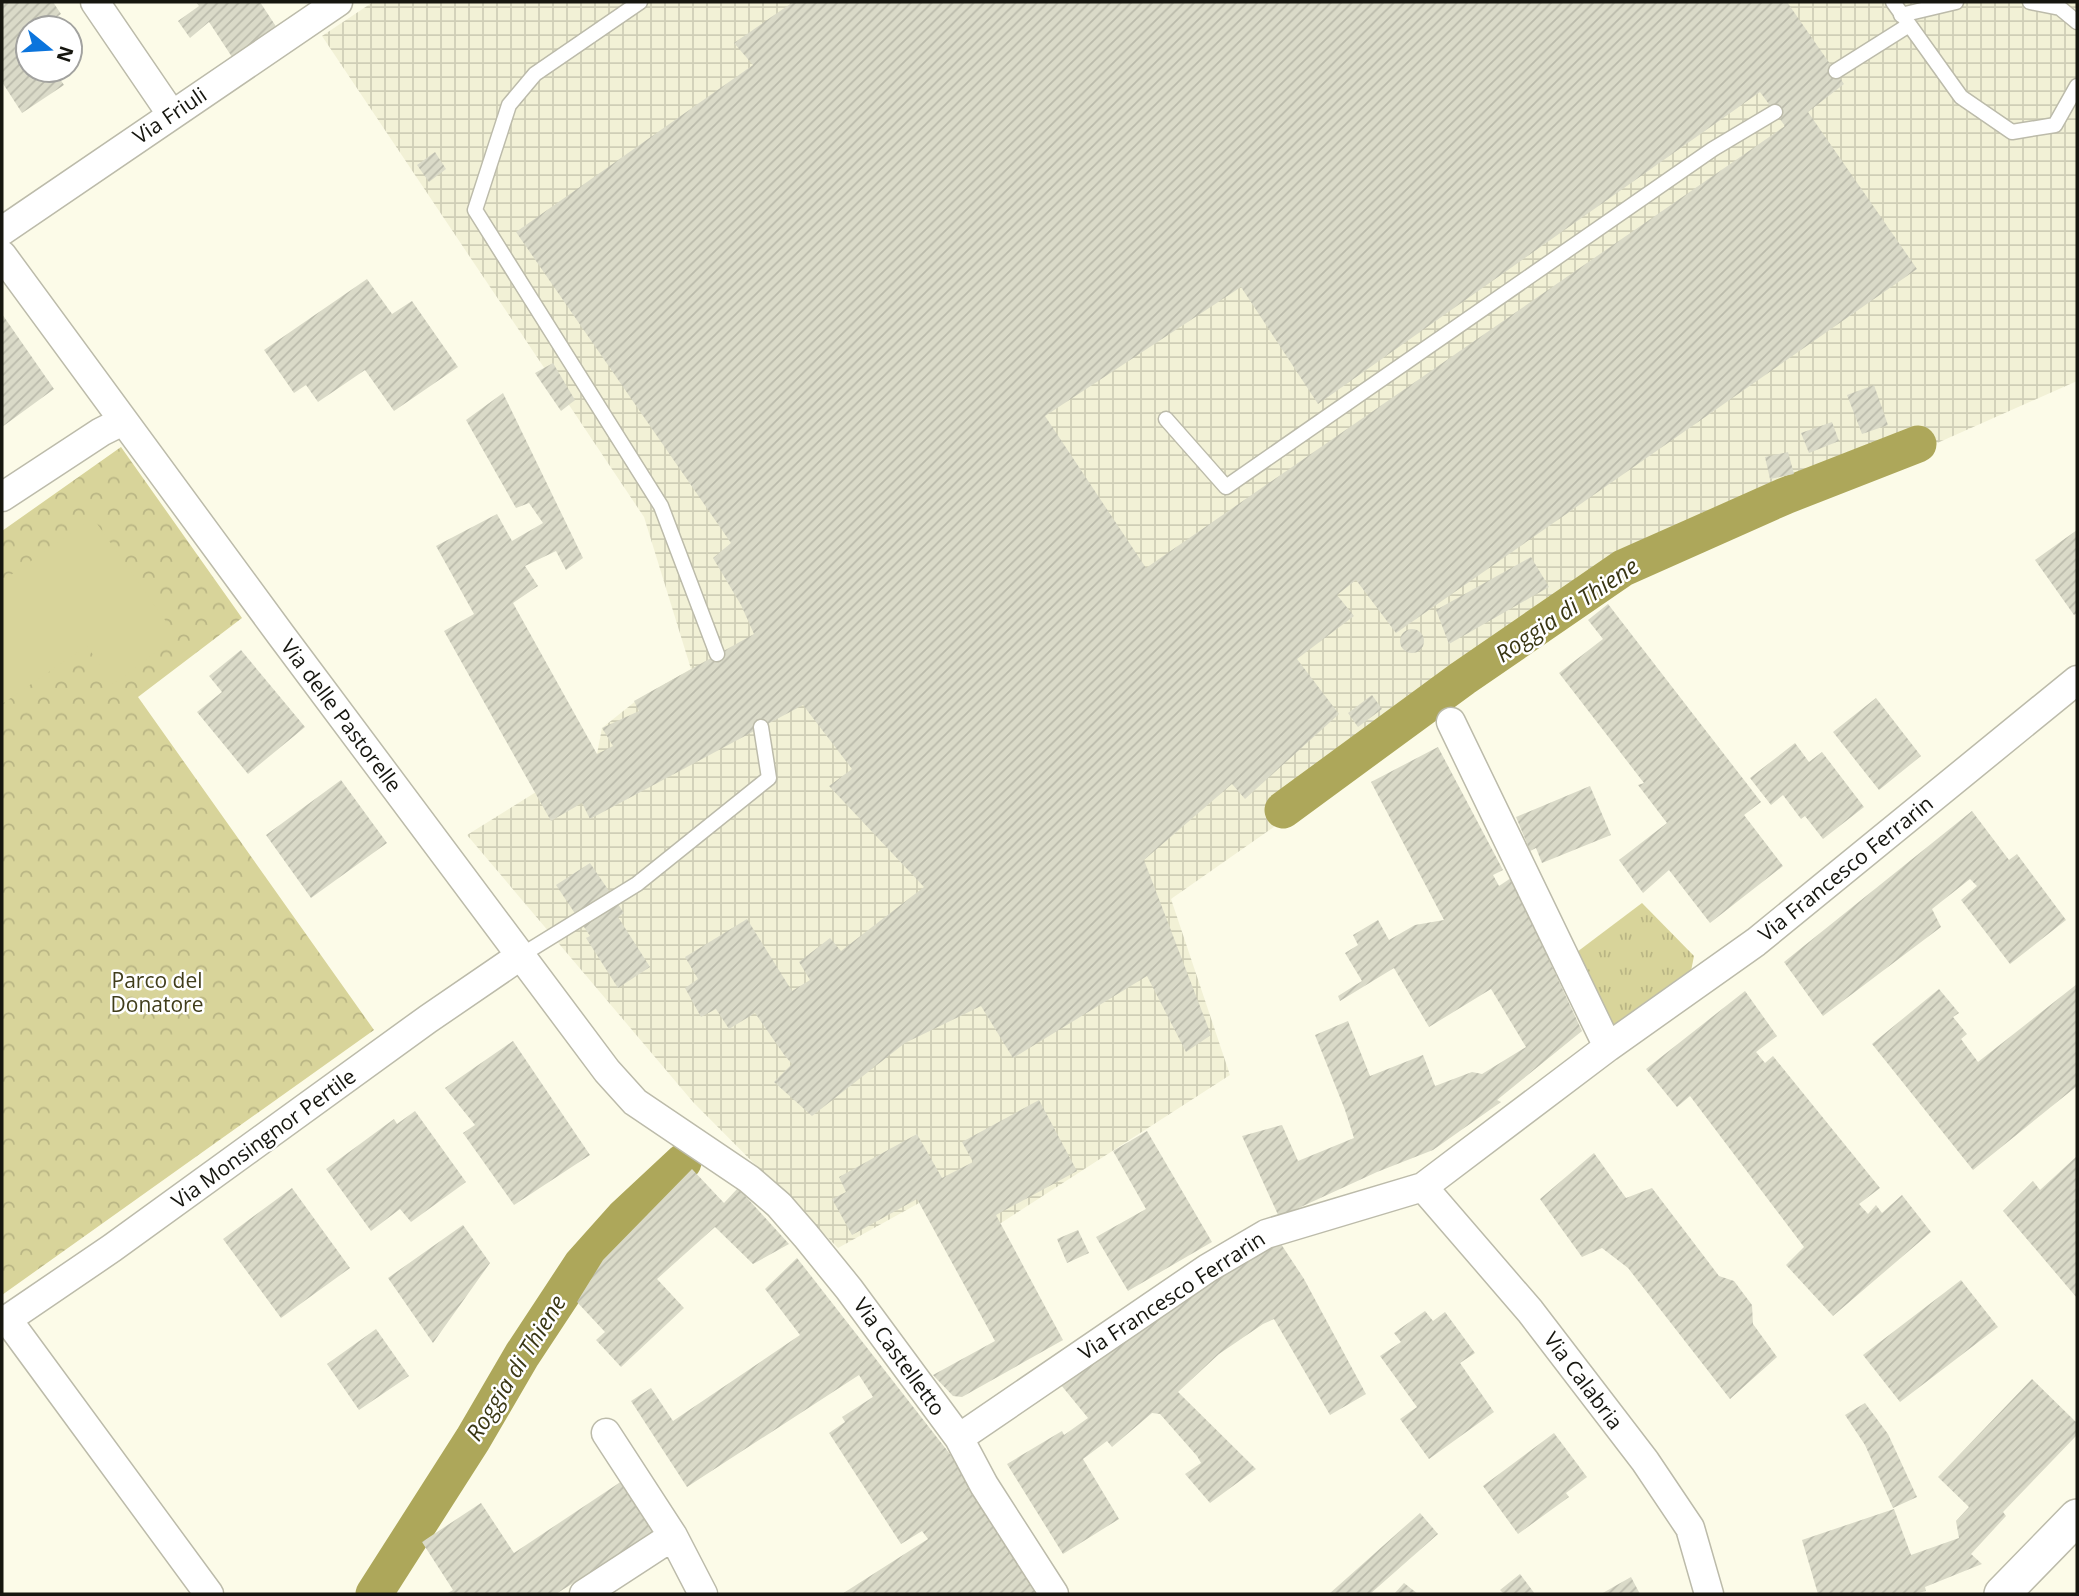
<svg xmlns="http://www.w3.org/2000/svg" width="2079" height="1596" font-family="'Open Sans',sans-serif">
<style>
.industrial{fill:url(#industrial-grid)}
.grass{fill:url(#grass-tufts)}
.park{fill:url(#park-crowns)}
.garden{fill:#d8d49a}
.lines{fill:none;stroke-linecap:round;stroke-linejoin:round}
.canal{stroke:#ada75a;stroke-width:37}
.building{fill:url(#building-hatch);fill-rule:evenodd}
.service-casing{stroke:#bcbbaa;stroke-width:17}
.minor-casing{stroke:#bcbbaa;stroke-width:31}
.tertiary-casing{stroke:#bcbbaa;stroke-width:38}
.service{stroke:#fff;stroke-width:14}
.minor{stroke:#fff;stroke-width:28}
.tertiary{stroke:#fff;stroke-width:35}
.labels{text-anchor:middle;stroke-width:5;stroke-linejoin:round;paint-order:stroke}
.street-label{font-size:21px;fill:#16160f;stroke:#fff}
.park-label{font-size:21px;fill:#403d1b;stroke:#fff}
.water-label{font-size:23px;font-style:italic;fill:#393614;stroke:#fff}
</style>
<defs>
<pattern id="industrial-grid" width="8" height="8" patternUnits="userSpaceOnUse" patternTransform="scale(1.75)"><rect width="8" height="8" fill="#f2f1d6"/><path d="M0 4h8M4 0v8" fill="none" stroke="#cfceb6"/></pattern>
<pattern id="grass-tufts" width="24" height="20" patternUnits="userSpaceOnUse" patternTransform="scale(1.75)"><rect width="24" height="20" fill="#d8d49a"/><path d="M3 7l-1-3M5 7V3M7 7l1-3M15 17l-1-3M17 17v-4M19 17l1-3" fill="none" stroke="#b9b584"/></pattern>
<pattern id="park-crowns" width="20" height="18" patternUnits="userSpaceOnUse" patternTransform="scale(1.75)"><rect width="20" height="18" fill="#d8d49a"/><path d="M2 6a3 3 0 1 1 6 0M12 15a3 3 0 1 1 6 0" fill="none" stroke="#b9b584"/></pattern>
<pattern id="building-hatch" width="6" height="6" patternUnits="userSpaceOnUse" patternTransform="scale(1.75)"><rect width="6" height="6" fill="#dadac8"/><path d="M-1 1l2-2M0 6l6-6M5 7l2-2" fill="none" stroke="#babaab"/></pattern>
</defs>
<rect width="100%" height="100%" fill="#fcfbe8"/>
<path class="industrial" d="M373,2H2077V381L1622,583L1171,899L1230,1075L987,1232L957,1182L838,1248L693,1102L467,835L597,754L602,728L637,700L691,669L644,517L322,36Z"/>
<path class="grass" d="M1642,903L1694,956L1691,971L1615,1027L1596,1011L1573,955Z"/>
<path class="park" d="M121,447L242,618L138,697L374,1030L2,1295V531Z"/>
<path class="garden" d="M93,518L177,637L113,684L87,646L2,704V581Z"/>
<g class="lines">
<path class="canal" d="M1283,810L1463,678L1623,568L1785,496L1918,444
M374,1594L473,1439L522,1355L582,1264L624,1217L683,1162"/>
</g>
<path class="building" d="M2,2H53L61,14L40,28H28V70H54L64,85L22,113L2,82Z
M196,2H260L279,31L234,60L209,22L190,38L178,21L199,6Z
M793,2H1787L1844,84L1808,112L1917,269L1396,633L1356,580L1337,595L1354,616L1297,659L1339,714L1245,799L1232,784L1144,860L1211,1035L1186,1052L1147,976L1013,1058L981,1006L905,1043L812,1116L774,1082L792,1064L785,1056L755,1013L729,1029L716,1009L701,1017L685,988L698,979L685,957L747,919L792,991L810,980L799,962L830,938L841,951L924,887L829,786L852,769L803,705L590,819L582,803L551,821L444,631L474,614L436,546L497,514L512,541L543,523L529,503L516,508L466,420L503,393L583,558L566,570L556,551L525,566L538,586L513,603L597,754L613,746L602,728L639,711L634,701L754,634L741,605L713,558L731,543L516,232L753,65L734,43ZM1760,92L1785,126L1146,568L1045,416L1241,287L1318,404Z
M435,152L446,169L429,182L417,165Z
M367,279L392,314L412,301L458,367L394,411L365,370L318,402L306,385L294,393L264,350Z
M2,314L54,389L2,427Z
M553,363L575,400L561,411L535,373Z
M1874,385L1888,425L1862,434L1847,395Z
M1832,422L1839,441L1809,453L1801,433Z
M1788,452L1794,474L1770,479L1765,457Z
M2077,530V613L2074,615L2035,560Z
M1531,557L1549,587L1449,644L1436,610Z
M1608,604L1761,802L1744,815L1783,866L1710,923L1669,870L1643,893L1619,860L1667,823L1638,785L1644,783L1559,673L1603,639L1588,620Z
M1400 641a12 12 0 1 1 24 0a12 12 0 1 1-24 0Z
M241,650L305,727L248,774L197,712L222,692L209,676Z
M1372,695L1382,709L1358,727L1348,713Z
M1876,698L1921,756L1879,790L1833,732Z
M1795,743L1809,762L1822,752L1864,807L1823,839L1805,816L1801,819L1783,795L1771,805L1750,778Z
M1438,747L1503,870L1493,875L1499,886L1511,878L1582,1031L1497,1100L1501,1102L1433,1150L1377,1172L1279,1217L1242,1136L1282,1125L1298,1161L1354,1138L1345,1110L1315,1035L1348,1021L1370,1076L1423,1055L1435,1086L1472,1072L1482,1074L1526,1047L1491,989L1429,1027L1394,968L1340,1001L1338,996L1362,981L1345,953L1358,945L1353,935L1378,920L1389,940L1415,925L1444,920L1371,782Z
M341,780L387,843L311,898L266,835Z
M1590,786L1611,835L1542,863L1536,848L1530,851L1516,817Z
M1972,811L2009,860L2017,854L2066,920L2010,964L1961,900L1977,886L1970,879L1932,909L1941,927L1823,1016L1784,962Z
M590,863L624,913L618,917L650,967L618,988L586,938L590,936L556,885Z
M2077,984V1086L1973,1170L1872,1044L1939,989L1959,1013L1953,1017L1967,1034L1961,1039L1978,1062Z
M1745,991L1777,1036L1756,1052L1765,1063L1773,1056L1880,1188L1859,1204L1868,1214L1876,1205L1882,1213L1902,1195L1931,1232L1833,1316L1786,1265L1804,1247L1690,1096L1677,1107L1646,1069Z
M513,1041L590,1155L514,1205L463,1133L475,1125L445,1088Z
M1039,1100L1077,1171L996,1215L1063,1340L962,1397L953,1396L933,1375L995,1341L917,1199L852,1235L832,1199L846,1192L839,1177L917,1134L942,1178L973,1162L962,1142Z
M415,1111L466,1182L411,1222L400,1209L371,1231L326,1169L394,1119L397,1124Z
M1147,1131L1212,1242L1128,1291L1096,1237L1146,1209L1113,1151Z
M1594,1153L1626,1198L1652,1188L1719,1276L1734,1281L1752,1305L1753,1324L1777,1357L1730,1399L1628,1268L1602,1248L1582,1257L1540,1199Z
M2077,1156V1298L2003,1211L2033,1181L2040,1190Z
M692,1169L724,1203L738,1188L789,1244L753,1264L715,1227L657,1279L684,1308L621,1367L596,1340L605,1332L577,1302L603,1260Z
M292,1188L350,1268L281,1318L223,1239Z
M463,1225L490,1263L433,1343L388,1278Z
M1078,1230L1089,1253L1067,1263L1057,1239Z
M1279,1241L1304,1279L1366,1394L1330,1415L1274,1319L1263,1324L1219,1354L1178,1392L1256,1469L1210,1503L1185,1474L1201,1463L1197,1456L1160,1414L1152,1413L1112,1447L1107,1441L1083,1459L1119,1519L1063,1554L1007,1464L1062,1431L1064,1435L1088,1418L1061,1385L1185,1298Z
M797,1258L964,1472L1041,1594H842L928,1539L922,1531L901,1544L829,1433L845,1422L842,1417L873,1397L859,1375L687,1487L631,1401L651,1388L673,1421L800,1335L765,1289Z
M1961,1280L1998,1327L1900,1402L1863,1355Z
M1425,1311L1433,1321L1445,1312L1475,1353L1460,1363L1494,1412L1429,1459L1400,1419L1417,1407L1380,1356L1401,1342L1394,1333Z
M376,1329L409,1376L359,1410L327,1364Z
M2032,1379L2077,1423V1435L2003,1512L2006,1516L1971,1554L1982,1564L1925,1587L1926,1591L1915,1594H1818L1802,1540L1894,1509L1911,1555L1959,1538L1956,1521L1969,1507L1938,1477Z
M1865,1403L1888,1434L1917,1497L1893,1508L1865,1445L1845,1415Z
M1554,1433L1587,1477L1566,1493L1569,1497L1518,1534L1483,1486Z
M622,1481L655,1531L556,1594H446L453,1590L422,1542L481,1503L514,1553Z
M1420,1513L1438,1534L1370,1594H1329Z
M1520,1574L1535,1594H1504L1500,1590Z
M1631,1577L1640,1594H1601Z
M1404,1583L1418,1594H1394Z"/>
<g class="lines">
<g class="service-casing">
<path id="service" d="M640,2L535,74L509,105L475,210L661,506L717,654
M1893,2L1961,97L2012,132L2055,125L2077,86
M2030,2L2060,8L2077,22
M1901,15L1956,2
M1836,71L1909,25
M1166,419L1226,487L1713,149L1775,112
M520,956L637,884L769,778L761,727"/>
</g>
<g class="minor-casing">
<path id="minor" d="M95,2L172,115
M2,231L338,2
M2,255L281,635L607,1071L635,1102L749,1179L779,1205L806,1236L849,1289L959,1438L984,1485L1054,1594
M2,497L101,432L123,421
M1451,722L1608,1047
M1423,1187L1530,1311L1645,1461L1690,1528L1709,1594
M7,1319L209,1594
M2,1323L112,1248L428,1019L520,956
M606,1433L673,1536L703,1594
M959,1438L1208,1268L1266,1234L1423,1187L1608,1047L1756,942L2077,680
M584,1594L673,1536"/>
</g>
<g class="tertiary-casing">
<path id="tertiary" d="M2002,1594L2077,1517"/>
</g>
<use href="#service" class="service"/>
<use href="#minor" class="minor"/>
<use href="#tertiary" class="tertiary"/>
</g>
<g class="labels">
<g class="street-label">
<text transform="translate(170 116) rotate(-34)" y="7">Via Friuli</text>
<text transform="translate(341 716) rotate(53)" y="7">Via delle Pastorelle</text>
<text transform="translate(1846 869) rotate(-39)" y="7">Via Francesco Ferrarin</text>
<text transform="translate(264 1139) rotate(-36)" y="7">Via Monsingnor Pertile</text>
<text transform="translate(1172 1296) rotate(-33)" y="7">Via Francesco Ferrarin</text>
<text transform="translate(899 1357) rotate(54)" y="7">Via Castelletto</text>
<text transform="translate(1583 1381) rotate(53)" y="7">Via Calabria</text>
</g>
<g class="park-label">
<text x="157" y="988">Parco del<tspan x="157" dy="24">Donatore</tspan></text>
</g>
<g class="water-label">
<text transform="translate(1567 610) rotate(-34)" y="8">Roggia di Thiene</text>
<text transform="translate(516 1368) rotate(-58)" y="8">Roggia di Thiene</text>
</g>
</g>
<rect width="2079" height="1596" fill="none" stroke="#16160f" stroke-width="7"/>
<g transform="translate(49 49) rotate(108)"><circle r="33" fill="#ffffff" stroke="#a2a29f" stroke-width="2"/>
<path d="M0-5L12 26L0 18L-12 26Z" fill="#0b74dc"/>
<text y="-10" font-size="19" font-weight="bold" text-anchor="middle" fill="#16160f">N</text>
</g>
</svg>
